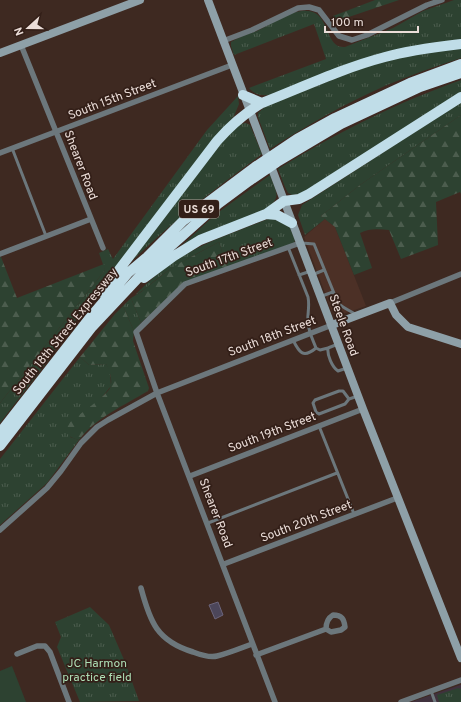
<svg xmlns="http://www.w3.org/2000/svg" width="461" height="702" font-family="Overpass,sans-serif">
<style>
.built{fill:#4c3026}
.education{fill:#40313d}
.grass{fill:url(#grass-tufts)}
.forest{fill:url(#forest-firs)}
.garden{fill:#2d4231}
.building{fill:#4c465a;stroke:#6c657b}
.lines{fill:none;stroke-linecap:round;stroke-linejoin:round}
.lane{stroke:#6c777c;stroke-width:3}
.street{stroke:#6c777c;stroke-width:5.5}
.secondary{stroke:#8ea0a8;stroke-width:8}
.highway{stroke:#c0dde8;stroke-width:10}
.labels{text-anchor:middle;stroke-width:3.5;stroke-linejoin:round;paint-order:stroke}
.shield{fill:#331f18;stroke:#b4a49e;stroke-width:1}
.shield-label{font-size:11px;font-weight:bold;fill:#ebddd8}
.street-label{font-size:12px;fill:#ebddd8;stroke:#331f18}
.park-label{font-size:12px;fill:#addeb5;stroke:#331f18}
</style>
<defs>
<pattern id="grass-tufts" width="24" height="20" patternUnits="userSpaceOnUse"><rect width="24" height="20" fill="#2d4231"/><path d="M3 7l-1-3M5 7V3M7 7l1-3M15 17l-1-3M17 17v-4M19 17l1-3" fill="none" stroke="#4c5d4e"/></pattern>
<pattern id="forest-firs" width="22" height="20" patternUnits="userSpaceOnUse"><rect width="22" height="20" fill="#2d4231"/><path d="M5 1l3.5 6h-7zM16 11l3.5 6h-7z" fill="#4c5d4e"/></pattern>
</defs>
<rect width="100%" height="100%" fill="#3e2921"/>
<path class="built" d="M325,219L335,227L366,306L340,315L334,314L331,309L304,237Z"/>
<path class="education" d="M460,685H461V702H411Z"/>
<path class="grass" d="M454,0H461V40L269,95C260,96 254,94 249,88L326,59L314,24L234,55L231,46V42C239,37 248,34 257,31C272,24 297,4 315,13C329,20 327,49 345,47L393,28L423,11Z
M461,46V58C436,66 411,75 387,85C346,103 307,125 270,149L258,117V113L266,106L364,67L399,57Z
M461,80V93L305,193L292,195L288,193L285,187L278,169C338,132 394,104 461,80Z
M238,96L239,104L234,116L152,220L72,325L44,366L0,423V403L105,270L99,253L108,249L113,259L207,130Z
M461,102V115L360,185L321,216L325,219L305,235L298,215L302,205Z
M246,123L250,125L262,154C216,188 174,220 133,260L131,259L219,144L240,124Z
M270,175C277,194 282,196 265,211L179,248L216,214Z
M268,219H273L289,225L295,240L294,243L227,267L219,242C200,252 182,261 165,273C154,280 146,290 135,295C151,279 168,264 188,253C213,239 241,230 268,219Z
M131,298L141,323L134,331L123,306Z
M80,357L89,365L106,364L110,370L111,386L70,437L79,440L47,483L0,525V459Z
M90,607L109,625L125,662L139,701L80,702L57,647L61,637L55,622Z
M458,688L461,689V702H439L437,695Z"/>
<path class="forest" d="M375,0H399L334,22L333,16Z
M461,115V194L460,192L436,202L438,245L401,259L389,230C379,229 369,228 360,233L372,268L354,275L335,227L321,216L360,185Z
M219,242L227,267L178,288L141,323L131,298L141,292L161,276L176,265Z
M0,257H1L17,298L104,264L105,270L0,403Z
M123,306L134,331L133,341L149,388L148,391C125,405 95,418 79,440C72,438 67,436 66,429L69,423C79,414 104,398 110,388C113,381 110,370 106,364L89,365L80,357L115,314Z"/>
<path class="garden" d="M12,666L26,702H0V671Z"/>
<path class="building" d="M218,602L223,615L215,619L209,605Z"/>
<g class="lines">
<path class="lane" d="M12,148L46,236
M302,243L314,244L338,303C343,308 349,310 355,314
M288,247L308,297C310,307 307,314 308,323C309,333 313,340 316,348
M299,275L311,271
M312,275L324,270
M322,296L333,292
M293,340C299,352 303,359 316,348L320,350L328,348
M338,344L328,348C327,355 332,367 338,371L347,368
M349,399L343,391H339L315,400L313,403L316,412L319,414L345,404L349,399L358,396
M319,426L354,514
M208,523L337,473
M431,691L435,702"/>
<path class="street" d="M223,41L252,30L298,8L309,7L319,10L339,36L352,40L367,35L427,5L442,0
M21,45L103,248
M0,153L232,65
M0,254L91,219
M390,303L461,274
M190,476L363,409
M0,530L47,488L61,471L81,443L97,427L108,420L157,393L332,325
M224,564L397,498
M141,588C150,622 157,641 193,652C201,655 210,658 217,656C229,653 241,648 252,644
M333,615C342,615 344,619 345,627L341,630L331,632L326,629C326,622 328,618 333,615Z
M17,654L37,646H45L50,652L69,702
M256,655L326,629
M275,702L157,393L136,332L185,284L300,243
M401,702L461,680"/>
<path class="secondary" d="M208,0L363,409L461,658
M0,53L140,0
M332,325L390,303L396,315L408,327L461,344"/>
<path class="highway" d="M243,95L262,103
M266,214L277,215L292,223
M144,278L174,256L200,240L266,214L284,201L299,199L309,194L461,97
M104,294L115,275L217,141C231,125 243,114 262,103C303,87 343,68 385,57C410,50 436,47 461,44
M0,433L88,320L128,273L147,257L183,221L255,167L297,139L335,118L410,83L461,64
M0,446L92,327L153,262L218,204L249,181L277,162L341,124L420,87L461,73"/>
</g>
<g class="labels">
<rect class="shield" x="179" y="200" width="40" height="18" rx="3"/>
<g class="shield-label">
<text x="199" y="213">US 69</text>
</g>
<g class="street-label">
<text transform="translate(112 99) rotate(-21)" y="4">South 15th Street</text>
<text transform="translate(81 165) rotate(69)" y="4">Shearer Road</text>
<text transform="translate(229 257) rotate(-20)" y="4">South 17th Street</text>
<text transform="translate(344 325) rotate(70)" y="4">Steele Road</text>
<text transform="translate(65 331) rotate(-51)" y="4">South 18th Street Expressway</text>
<text transform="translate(272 336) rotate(-21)" y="4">South 18th Street</text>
<text transform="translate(272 432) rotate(-21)" y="4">South 19th Street</text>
<text transform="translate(216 513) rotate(69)" y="4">Shearer Road</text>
<text transform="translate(306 521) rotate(-21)" y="4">South 20th Street</text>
</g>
<g class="park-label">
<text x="97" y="667">JC Harmon<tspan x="97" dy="14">practice field</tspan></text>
</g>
</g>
<g transform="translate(28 28) rotate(249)" stroke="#331f18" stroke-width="3" paint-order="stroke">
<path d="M0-3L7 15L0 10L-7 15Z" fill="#ebddd8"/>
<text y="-6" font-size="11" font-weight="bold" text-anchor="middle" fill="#ebddd8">N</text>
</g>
<path d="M325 26v6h93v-6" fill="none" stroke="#ebddd8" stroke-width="2"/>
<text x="331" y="26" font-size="12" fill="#ebddd8" stroke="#331f18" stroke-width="3" paint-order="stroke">100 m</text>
</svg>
